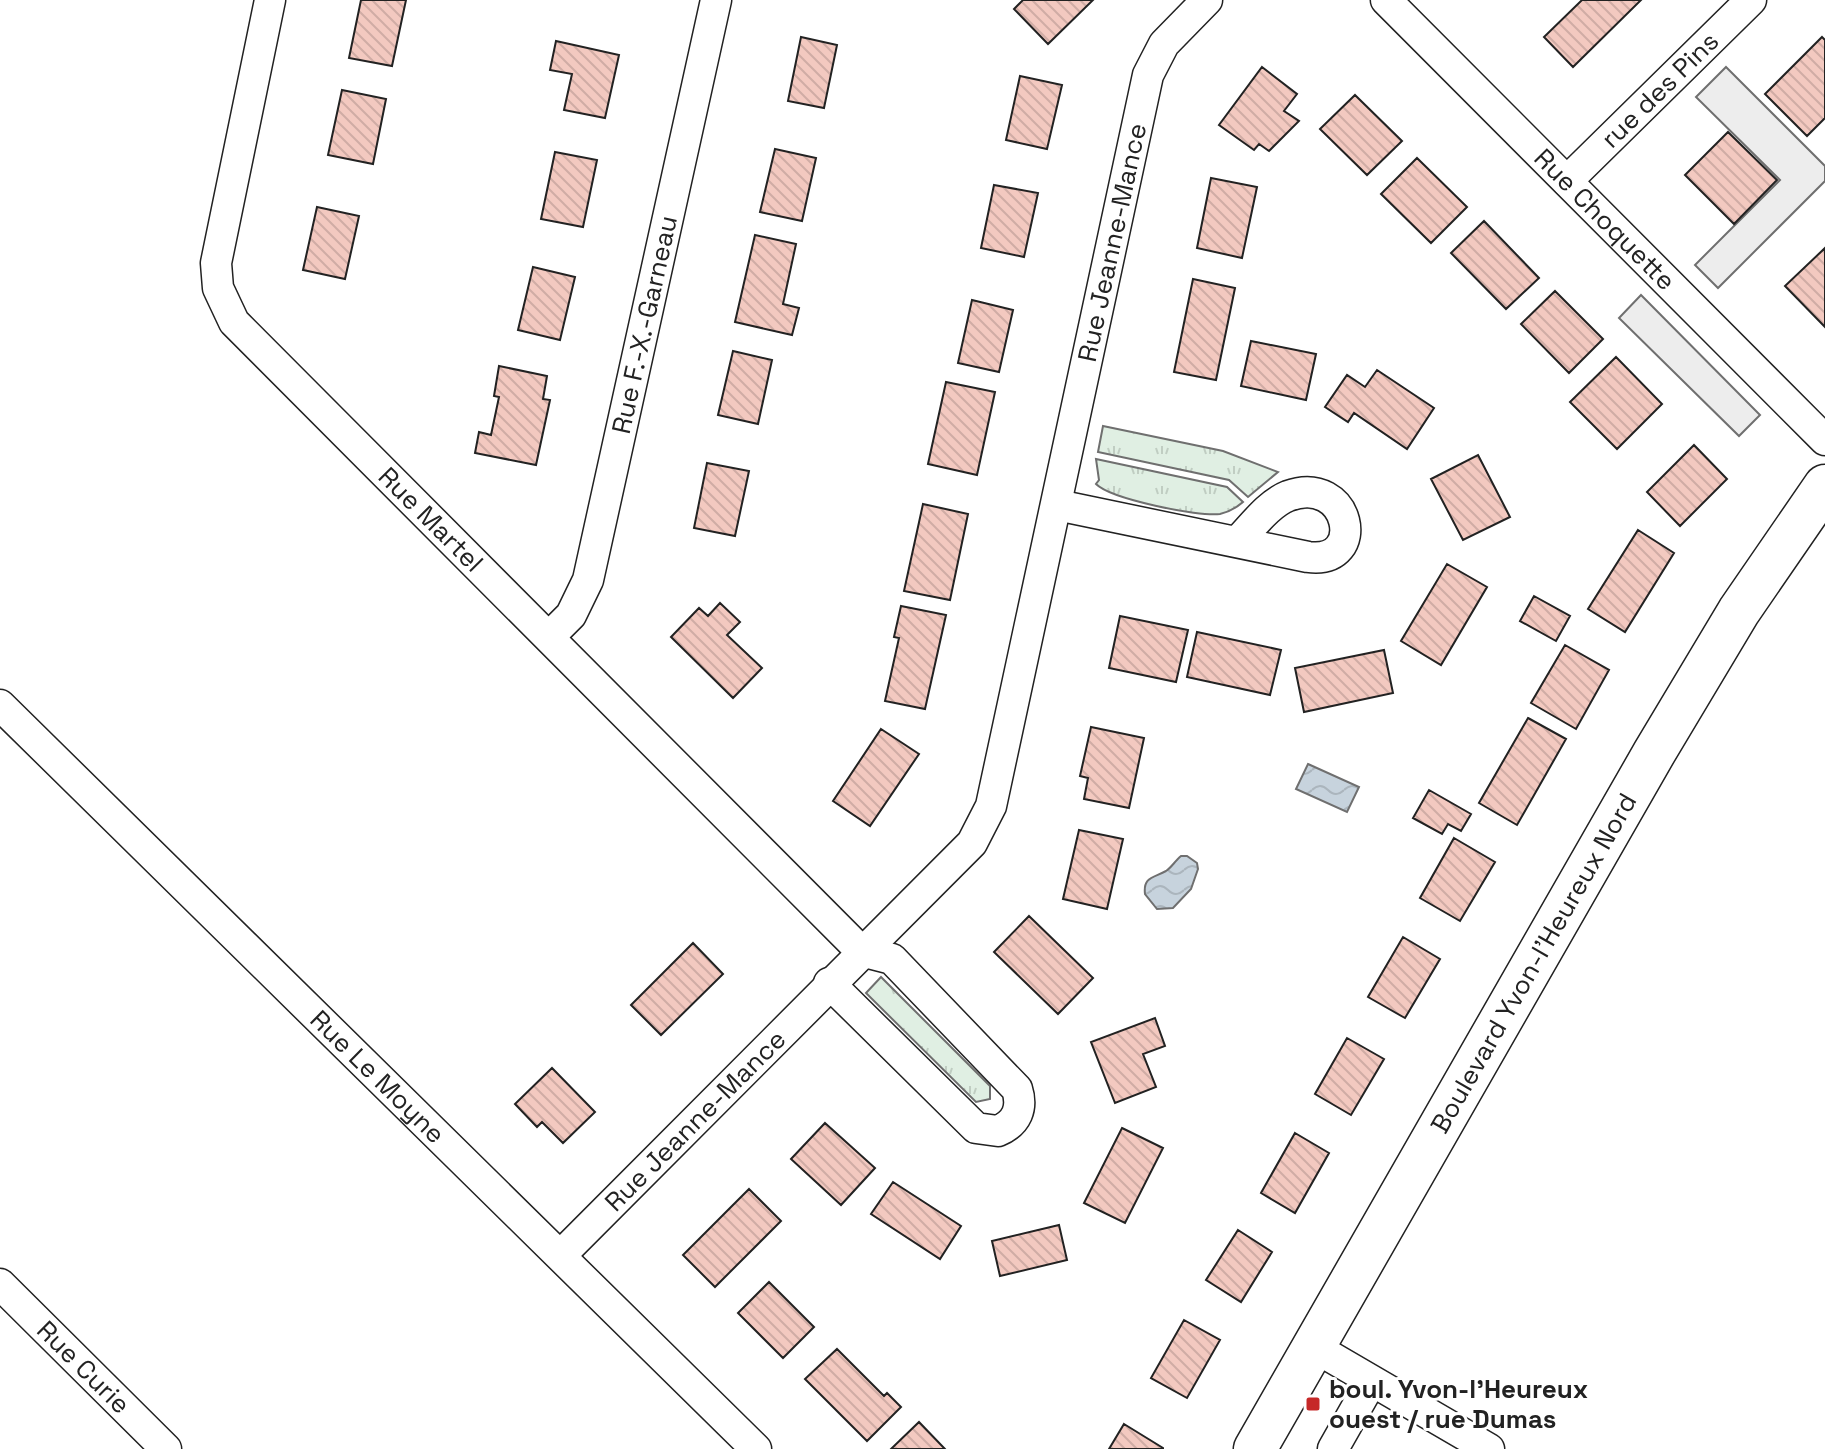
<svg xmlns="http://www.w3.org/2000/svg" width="1825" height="1449" font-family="'Space Grotesk',sans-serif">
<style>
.grass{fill:url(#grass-tufts);stroke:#6f6f6f;stroke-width:2}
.parking{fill:#ededed;stroke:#6f6f6f;stroke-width:2}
.water{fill:url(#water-waves);stroke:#6f6f6f;stroke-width:2}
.building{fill:url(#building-back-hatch);stroke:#222;stroke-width:2}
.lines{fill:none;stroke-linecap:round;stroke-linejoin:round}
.street-casing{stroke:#222;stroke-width:33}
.secondary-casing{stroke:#222;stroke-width:45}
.street{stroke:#fff;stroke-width:30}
.secondary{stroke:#fff;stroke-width:42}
.poi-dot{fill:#c62828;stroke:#fff;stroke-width:3}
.labels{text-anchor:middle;stroke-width:6;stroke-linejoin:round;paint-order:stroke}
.street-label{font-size:26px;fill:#222;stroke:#fff}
.poi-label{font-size:26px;font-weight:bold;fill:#222;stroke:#fff;text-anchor:start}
</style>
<defs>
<pattern id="grass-tufts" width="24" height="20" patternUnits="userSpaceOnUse" patternTransform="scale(2)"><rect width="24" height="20" fill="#e0efe3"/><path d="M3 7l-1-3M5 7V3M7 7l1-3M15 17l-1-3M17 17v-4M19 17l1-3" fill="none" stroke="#c0cdc2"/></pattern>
<pattern id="water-waves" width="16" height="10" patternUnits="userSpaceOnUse" patternTransform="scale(2)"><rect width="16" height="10" fill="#c7d3dd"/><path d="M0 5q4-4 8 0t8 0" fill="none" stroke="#abb5bd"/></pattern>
<pattern id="building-back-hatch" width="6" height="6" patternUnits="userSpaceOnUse" patternTransform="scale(2)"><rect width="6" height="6" fill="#f3c9c0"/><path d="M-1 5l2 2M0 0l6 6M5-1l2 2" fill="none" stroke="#d0aca5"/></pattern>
</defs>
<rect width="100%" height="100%" fill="#fff"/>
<path class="grass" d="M1103,426L1223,451L1278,472L1248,497L1229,480L1098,452Z
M1096,459L1227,487L1243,502C1236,508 1229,512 1220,514C1198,517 1111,499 1096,484L1099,480Z
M881,977L990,1086V1099L976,1102L866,993Z"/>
<path class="parking" d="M1726,67L1825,166V181L1718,288L1695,265L1780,180L1696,97Z
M1641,295L1760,415L1739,436L1619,318Z"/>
<path class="water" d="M1308,764L1359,787L1347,812L1296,789Z
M1181,856H1187L1197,863L1198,869L1191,889L1173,908L1157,909L1145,894C1143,877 1153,878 1166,871C1171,868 1175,861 1181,856Z"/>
<path class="building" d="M361,0H406L392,66L349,58Z
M1023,0H1093L1048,44L1014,9Z
M1582,0H1641L1573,67L1544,37Z
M801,37L837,45L824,108L788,101Z
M1822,37L1825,40V118L1807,136L1765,94Z
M556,41L619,55L605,118L564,110L572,74L550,70Z
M1262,67L1297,94L1284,111L1299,121L1269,151L1259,144L1254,150L1219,125Z
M1020,76L1062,85L1047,149L1006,140Z
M342,90L386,99L373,164L328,155Z
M1355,95L1402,141L1367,175L1320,129Z
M1728,132L1777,180L1734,224L1685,175Z
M775,149L816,158L802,221L760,212Z
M555,152L597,160L583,227L541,219Z
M1417,158L1467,207L1431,243L1381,194Z
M1211,178L1257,187L1242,258L1197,248Z
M994,185L1038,193L1024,257L981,248Z
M317,207L359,216L345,279L303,270Z
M1484,221L1539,278L1506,309L1451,253Z
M755,235L796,244L783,304L799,308L792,335L735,322Z
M1825,248V327L1785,286Z
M533,267L575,277L560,340L518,330Z
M1193,279L1235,288L1216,380L1174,372Z
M1555,291L1603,339L1569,373L1521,324Z
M972,300L1013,310L999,372L958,363Z
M1251,341L1316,354L1306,400L1241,386Z
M733,351L772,360L758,424L718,415Z
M1616,357L1662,404L1617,449L1570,402Z
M499,366L547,376L543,399L550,400L536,465L475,453L479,432L491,435L499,397L494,396Z
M1377,370L1434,408L1407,449L1354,413L1348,422L1325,407L1347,375L1365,387Z
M946,382L995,392L977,475L928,464Z
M1694,445L1727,479L1680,526L1647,492Z
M1478,455L1510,517L1463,540L1431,479Z
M707,463L749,471L735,536L694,528Z
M923,504L968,514L950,600L904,591Z
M1638,530L1674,553L1625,632L1588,609Z
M1447,564L1487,587L1441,665L1401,641Z
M1534,596L1570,616L1556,641L1520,621Z
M720,603L740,622L727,635L762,668L733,698L671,637L699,608L708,616Z
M901,606L946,615L925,709L885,701L899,638L894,637Z
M1120,616L1188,630L1176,682L1109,668Z
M1197,632L1281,650L1270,695L1187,677Z
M1565,645L1609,670L1576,729L1531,703Z
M1384,650L1393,693L1304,712L1295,668Z
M1528,718L1566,739L1517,825L1479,803Z
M1091,727L1144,738L1129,808L1084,799L1088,778L1080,776Z
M881,729L919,754L870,826L833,801Z
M1429,790L1471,814L1461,831L1448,824L1442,834L1413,818Z
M1079,830L1123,839L1107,909L1063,899Z
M1454,838L1495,862L1460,921L1420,898Z
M1029,916L1093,978L1058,1014L994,952Z
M1403,937L1440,959L1405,1018L1368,997Z
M693,943L723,974L661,1035L631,1005Z
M1155,1018L1165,1046L1143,1054L1156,1087L1115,1103L1091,1042Z
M1347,1038L1384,1059L1351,1115L1315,1094Z
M552,1068L595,1112L563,1143L542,1122L537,1127L515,1104Z
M825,1123L875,1168L841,1205L791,1159Z
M1122,1128L1163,1148L1125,1223L1084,1203Z
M1295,1133L1329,1153L1295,1213L1261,1193Z
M893,1182L961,1226L940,1259L871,1214Z
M749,1189L781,1221L715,1287L683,1255Z
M1059,1225L1067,1260L1000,1276L992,1241Z
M1238,1230L1272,1252L1241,1302L1206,1280Z
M769,1282L814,1327L783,1358L738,1313Z
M1184,1320L1220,1340L1187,1398L1151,1378Z
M837,1349L884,1396L887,1393L901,1407L867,1441L805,1379Z
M919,1422L945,1449H891Z
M1124,1424L1163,1448V1449H1109Z"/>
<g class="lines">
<g class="street-casing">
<g id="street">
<path id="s1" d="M270,0L216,263L218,288L234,322L861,951L892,959L1017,1089C1023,1108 1017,1123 998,1131L976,1128L829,983"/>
<path id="s2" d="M1386,0L1825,440"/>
<path id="s3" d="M1567,181L1751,0"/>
<path d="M1057,505L1308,557C1369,565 1350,473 1288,496C1268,504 1252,527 1237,542"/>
<path id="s4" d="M550,636L571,615L588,580L716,0"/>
<path id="s5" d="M0,705L756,1449"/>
<path id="s6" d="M561,1255L972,843L991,806L1148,75L1164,44L1207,0"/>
<path id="s7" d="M0,1284L166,1449"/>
<path d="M1314,1347L1489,1449"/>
<path d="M1333,1449L1371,1382"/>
</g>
</g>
<g class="secondary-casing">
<g id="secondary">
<path id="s8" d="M1255,1449L1654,753L1739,611L1825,486"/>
</g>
</g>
<use href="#street" class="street"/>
<use href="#secondary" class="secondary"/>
</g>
<rect class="poi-dot" x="1305" y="1396" width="16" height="16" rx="4"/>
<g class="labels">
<g class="street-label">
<text dy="9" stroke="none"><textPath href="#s3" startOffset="130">rue des Pins</textPath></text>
<text dy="9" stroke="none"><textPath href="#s2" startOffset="310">Rue Choquette</textPath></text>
<text dy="9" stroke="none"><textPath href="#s6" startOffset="1200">Rue Jeanne-Mance</textPath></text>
<text dy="9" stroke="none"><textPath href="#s4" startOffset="330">Rue F.-X.-Garneau</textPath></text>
<text dy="9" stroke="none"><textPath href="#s1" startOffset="610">Rue Martel</textPath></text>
<text dy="9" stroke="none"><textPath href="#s8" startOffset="560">Boulevard Yvon-l'Heureux Nord</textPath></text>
<text dy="9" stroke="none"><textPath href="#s5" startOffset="530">Rue Le Moyne</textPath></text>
<text dy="9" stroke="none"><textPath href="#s6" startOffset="190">Rue Jeanne-Mance</textPath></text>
<text dy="9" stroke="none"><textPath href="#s7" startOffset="118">Rue Curie</textPath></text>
</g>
<g class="poi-label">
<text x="1329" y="1398">boul. Yvon-l'Heureux<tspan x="1329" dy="30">ouest / rue Dumas</tspan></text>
</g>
</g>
</svg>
